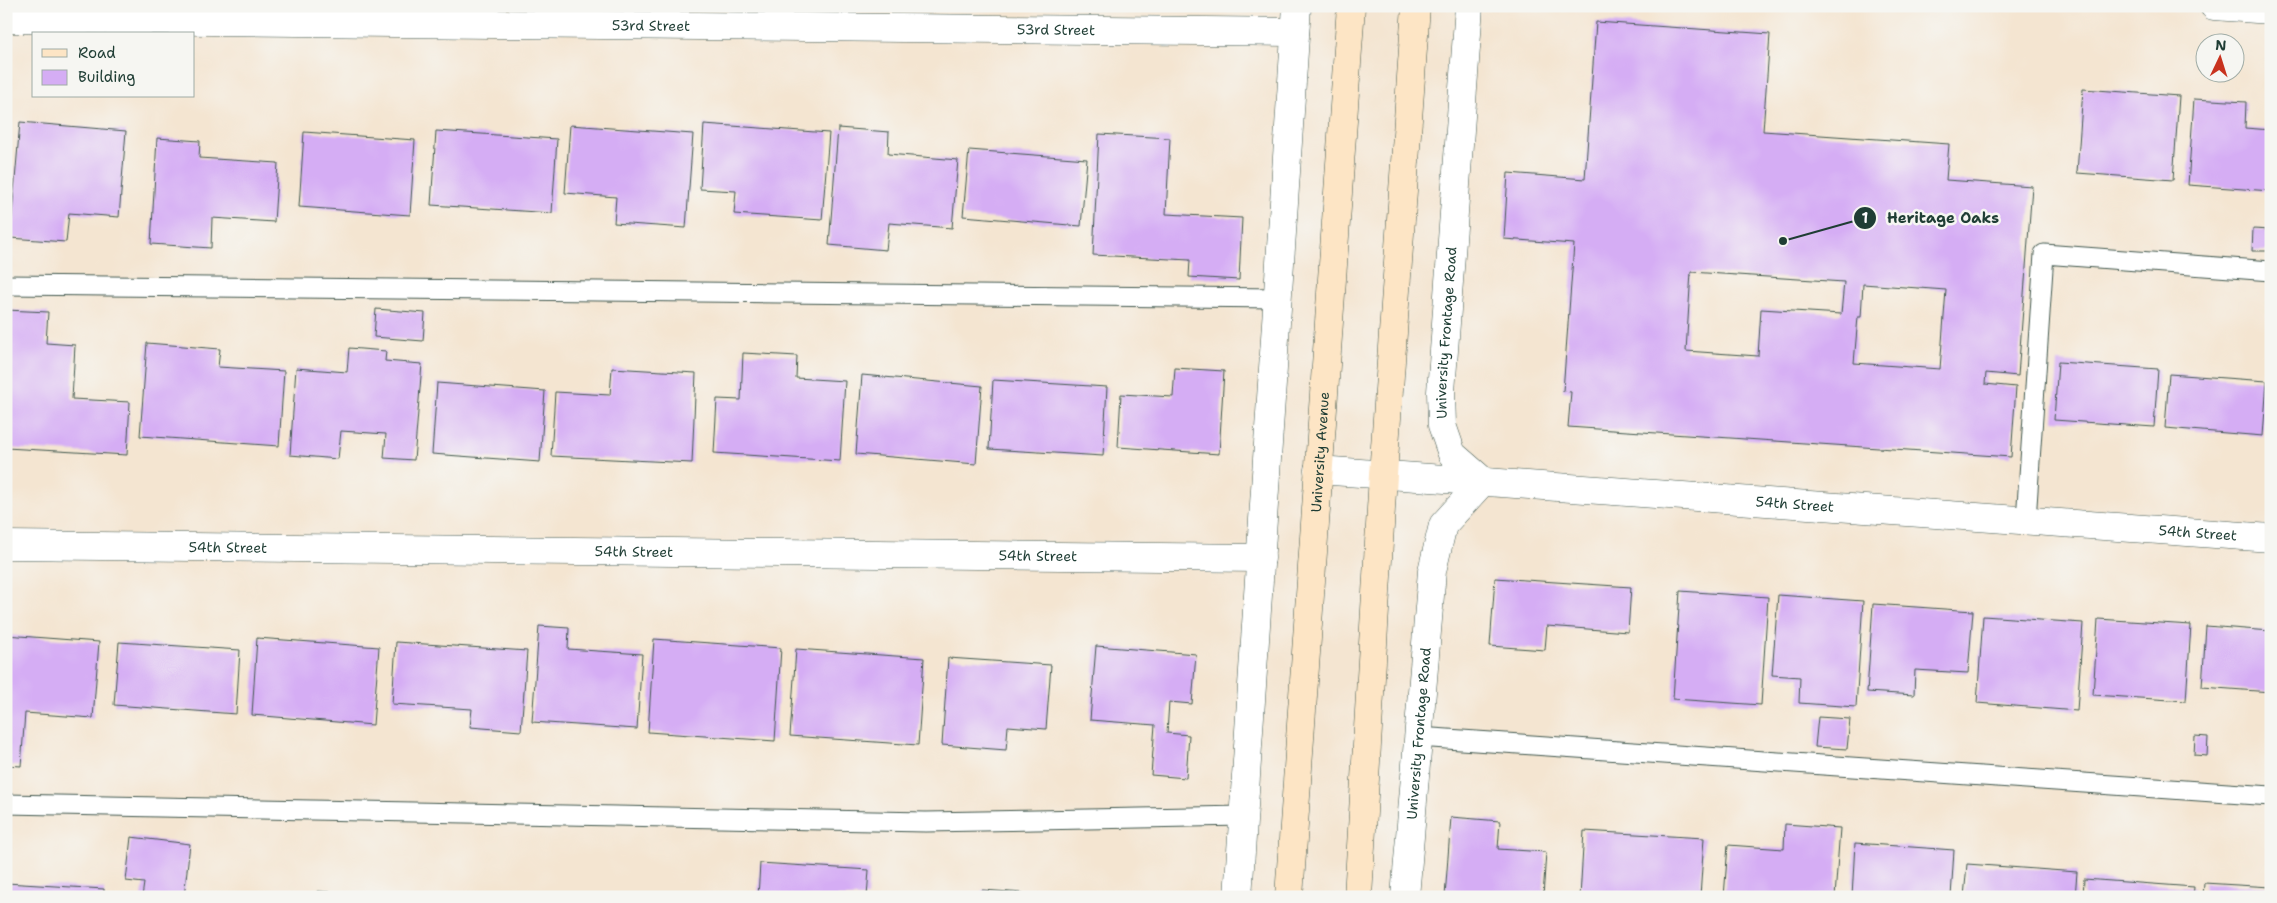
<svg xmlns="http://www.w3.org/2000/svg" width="2277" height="903" font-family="'Shantell Sans',sans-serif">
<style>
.building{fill:#d5adf4;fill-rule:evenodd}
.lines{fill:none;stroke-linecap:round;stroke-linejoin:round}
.lane-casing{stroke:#3f564c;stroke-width:21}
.street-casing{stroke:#3f564c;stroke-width:29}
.secondary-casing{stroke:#3f564c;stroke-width:29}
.lane{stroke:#fff;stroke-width:19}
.street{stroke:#fff;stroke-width:28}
.secondary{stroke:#fde5c5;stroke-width:28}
.labels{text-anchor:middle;stroke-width:5;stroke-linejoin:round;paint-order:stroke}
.street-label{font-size:14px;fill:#1f3d34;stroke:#f6f6f2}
.leader{fill:none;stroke:#1f3d34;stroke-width:2}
.callout-dot{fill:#1f3d34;stroke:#f6f6f2;stroke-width:2}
.mark-label{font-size:15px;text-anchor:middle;font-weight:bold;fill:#fff}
.callout-label{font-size:15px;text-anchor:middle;font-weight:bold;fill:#1f3d34;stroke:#f6f6f2;stroke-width:5;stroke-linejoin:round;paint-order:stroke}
</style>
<rect width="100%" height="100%" fill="#f6f6f2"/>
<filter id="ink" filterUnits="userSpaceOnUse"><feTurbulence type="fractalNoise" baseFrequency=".02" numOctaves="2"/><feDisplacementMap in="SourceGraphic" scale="10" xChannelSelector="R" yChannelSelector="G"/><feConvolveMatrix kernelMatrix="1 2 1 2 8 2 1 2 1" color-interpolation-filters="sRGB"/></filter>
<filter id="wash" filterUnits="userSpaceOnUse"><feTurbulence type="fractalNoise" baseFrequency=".0096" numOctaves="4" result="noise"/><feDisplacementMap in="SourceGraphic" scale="20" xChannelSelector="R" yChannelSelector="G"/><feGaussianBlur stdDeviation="1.12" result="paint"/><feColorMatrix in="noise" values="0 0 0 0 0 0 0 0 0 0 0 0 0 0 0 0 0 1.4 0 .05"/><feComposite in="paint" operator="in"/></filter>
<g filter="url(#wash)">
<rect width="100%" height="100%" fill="#f4e5d1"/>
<g id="blocks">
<path class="building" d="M1596,22L1770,34L1763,131L1949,144L1946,180L2032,186L2018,376L1986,373L1985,384L2016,387L2011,457L1568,427L1571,392L1563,391L1574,244L1504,239L1508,173L1585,179ZM1691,272L1844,282L1841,314L1761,309L1758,356L1686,351ZM1863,284L1946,290L1940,369L1854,363L1858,317H1861Z
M2083,89L2179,96L2173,180L2077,173Z
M2194,99L2246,102L2245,128L2271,130V191L2188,185Z
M20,122L126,131L119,217L69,213L66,242L10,238Z
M704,124L829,133L822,220L734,214L736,191L700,189Z
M570,125L693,134L686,228L614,223L616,197L565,193Z
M838,128L889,132L888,154L958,160L952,228L889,223L886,250L829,245Z
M436,131L557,139L552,213L431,205Z
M304,132L415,140L410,215L299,207Z
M1099,134L1170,138L1166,214L1242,218L1239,280L1189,277L1190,260L1093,255Z
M157,138L200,141L199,158L278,163L274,222L212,218L211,248L151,244Z
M969,150L1087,159L1081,226L963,216Z
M2253,229L2271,230V251H2252Z
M376,309L425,313L423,341L374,337Z
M6,310L48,312L46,343L75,345L72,399L130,402L127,455L6,448Z
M147,343L220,349L218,367L284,371L279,446L140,436Z
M349,348L386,351L385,361L422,364L414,460L384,458L386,434L341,431L338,459L290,455L296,368L347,372Z
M743,353L797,356L796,378L845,381L840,461L714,453L717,399L741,400Z
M2058,362L2158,369L2154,427L2054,420Z
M612,368L696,373L692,463L551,456L555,392L610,395Z
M1175,368L1224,371L1219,454L1118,447L1121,394L1173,397Z
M2169,374L2267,381L2263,436L2165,428Z
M862,375L982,386L976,464L856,454Z
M993,380L1107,387L1103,456L989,449Z
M437,383L545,391L540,462L432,454Z
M1495,578L1631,587L1628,632L1547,626L1545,650L1490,646Z
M1680,591L1768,597L1761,705L1673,699Z
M1778,595L1863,601L1856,707L1799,703L1800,677L1772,675Z
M1873,604L1973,611L1968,673L1915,670L1914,695L1867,692Z
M1983,616L2083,623L2077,711L1977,703Z
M2098,619L2191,625L2186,701L2093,695Z
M539,626L569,628L568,649L642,654L637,729L532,722Z
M2206,626L2271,631V692L2202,687Z
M6,635L99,642L93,718L25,713L21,766L6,765Z
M257,638L379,647L373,725L252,715Z
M654,639L781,648L775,741L648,732Z
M119,642L240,650L236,714L114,705Z
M396,642L527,651L521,731L470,727L472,709L392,704Z
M1096,646L1196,654L1192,704L1169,702L1167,733L1189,735L1186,778L1151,775L1155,725L1090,720Z
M796,649L924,658L918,745L790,736Z
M948,658L1051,665L1046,729L1008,726L1006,750L942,745Z
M1818,717L1850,719L1847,749L1815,747Z
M2195,736L2208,737L2207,756L2194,755Z
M1451,817L1500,821L1498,849L1546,852L1543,897H1445Z
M1785,824L1840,828L1835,897H1724L1728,845L1784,849Z
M1584,831L1704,838L1700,897H1580Z
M131,837L190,844L184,897H142L144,883L126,881Z
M1855,843L1954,850L1951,897H1852Z
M760,863L869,870L867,897H758Z
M1967,864L2077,872L2075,897H1964Z
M2084,879L2194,887L2193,897H2083Z
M6,883L104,889V897H6Z
M2204,883L2271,887V897H2203Z
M982,890L1023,893V897H981Z
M317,891L376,895V897H317Z"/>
</g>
</g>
<g filter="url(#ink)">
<use href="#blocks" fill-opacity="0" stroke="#3f564c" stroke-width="1"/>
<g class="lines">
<g class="lane-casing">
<path id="lane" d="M6,285L1278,298
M2026,520L2044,254L2271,271
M1418,737L2271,796
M6,804L926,822L1243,816"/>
</g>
<g class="street-casing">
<g id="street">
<path d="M2214,6L2271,10"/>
<path id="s1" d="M6,19L1295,32"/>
<path id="s2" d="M1318,470L2271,538"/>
<path id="s3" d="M6,545L1261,558"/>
<path d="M1238,897L1297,6"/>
<path id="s4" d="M1405,897L1432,571L1443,525L1483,481L1452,454L1442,425L1441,392L1469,6"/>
</g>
</g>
<g class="secondary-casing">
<g id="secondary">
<path id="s5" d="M1289,897L1351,6"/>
<path d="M1358,897L1383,475L1416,6"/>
</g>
</g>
<use href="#lane" class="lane"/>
<use href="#street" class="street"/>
<use href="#secondary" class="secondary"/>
</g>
</g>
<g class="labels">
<g class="street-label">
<text dy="5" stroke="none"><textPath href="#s1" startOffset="645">53rd Street</textPath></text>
<text dy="5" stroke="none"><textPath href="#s1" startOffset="1050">53rd Street</textPath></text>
<text dy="5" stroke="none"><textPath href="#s4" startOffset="598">University Frontage Road</textPath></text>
<text dy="5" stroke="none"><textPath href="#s5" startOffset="446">University Avenue</textPath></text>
<text dy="5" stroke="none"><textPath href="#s2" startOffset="478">54th Street</textPath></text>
<text dy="5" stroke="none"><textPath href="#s2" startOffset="882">54th Street</textPath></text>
<text dy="5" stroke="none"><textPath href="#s3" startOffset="222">54th Street</textPath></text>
<text dy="5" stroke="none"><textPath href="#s3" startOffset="628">54th Street</textPath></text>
<text dy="5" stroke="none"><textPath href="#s3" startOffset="1032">54th Street</textPath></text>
<text dy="5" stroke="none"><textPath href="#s4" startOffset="164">University Frontage Road</textPath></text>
</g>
</g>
<path class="leader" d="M1783 241L1865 218"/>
<g class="callout-dot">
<circle cx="1783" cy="241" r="5"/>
<circle cx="1865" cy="218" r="12"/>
</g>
<g class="mark-label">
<text x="1865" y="223">1</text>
</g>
<g class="callout-label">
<text x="1943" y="223">Heritage Oaks</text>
</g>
<rect width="2277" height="903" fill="none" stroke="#f6f6f2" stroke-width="25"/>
<rect x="32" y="32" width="162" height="65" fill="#f6f6f2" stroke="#a0aca6"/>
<rect x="42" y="49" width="25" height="8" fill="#fde5c5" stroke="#a0aca6"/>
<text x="78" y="58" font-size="15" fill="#1f3d34">Road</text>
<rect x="42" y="70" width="25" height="15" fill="#d5adf4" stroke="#a0aca6"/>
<text x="78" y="82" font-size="15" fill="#1f3d34">Building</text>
<g transform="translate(2220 58) rotate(4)"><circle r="24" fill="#f6f6f2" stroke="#a0aca6"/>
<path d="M0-4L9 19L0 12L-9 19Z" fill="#c8321e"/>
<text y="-8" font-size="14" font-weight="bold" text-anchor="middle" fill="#1f3d34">N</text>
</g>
</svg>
